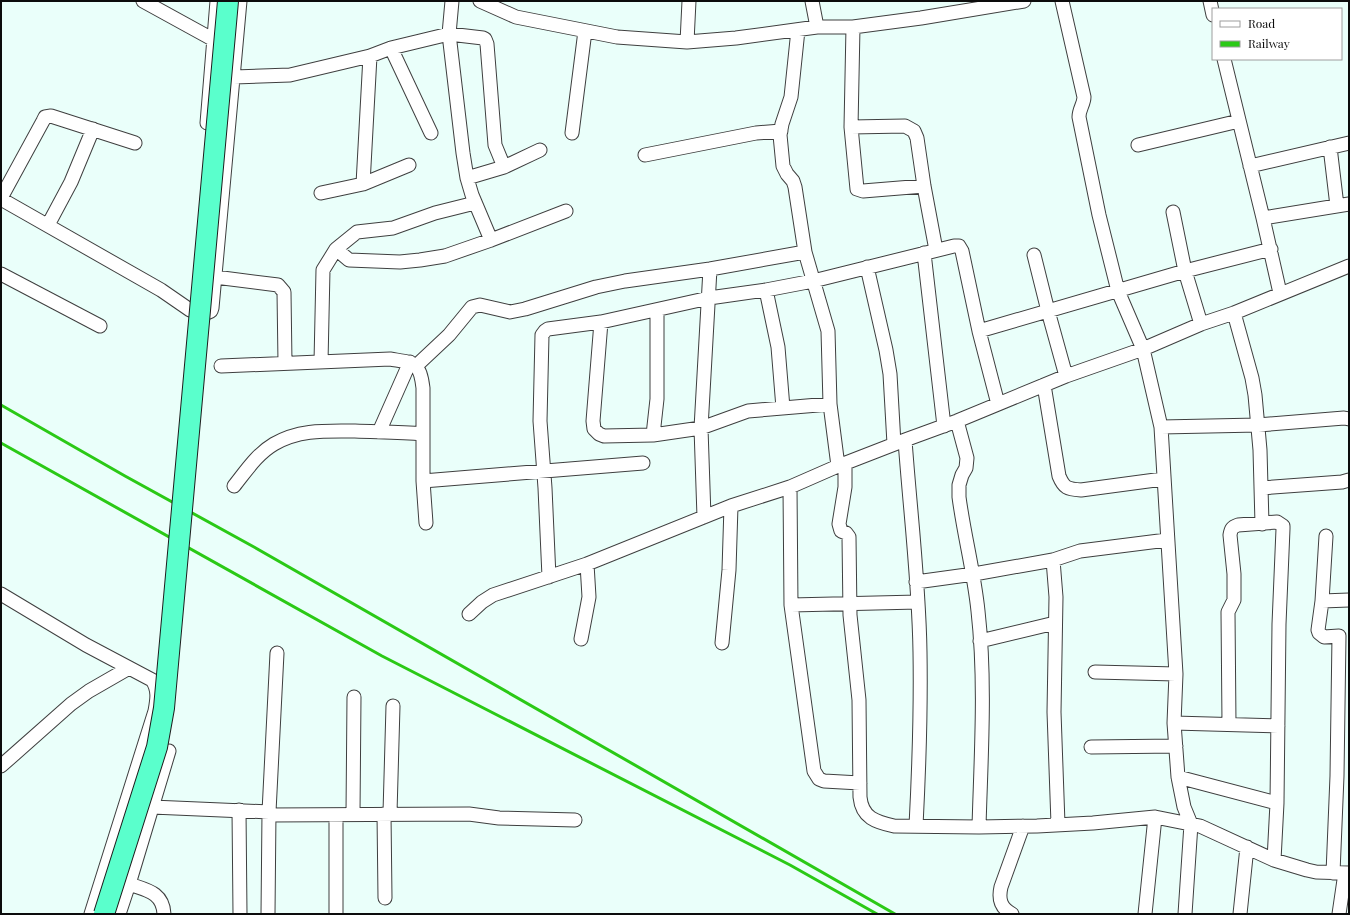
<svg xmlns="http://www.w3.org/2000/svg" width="1350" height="915" font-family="'Playfair Display',serif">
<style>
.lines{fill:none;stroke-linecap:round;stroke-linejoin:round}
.minor-casing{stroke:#3f3f3f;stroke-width:15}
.minor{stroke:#fff;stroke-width:13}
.rail{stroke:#2bc916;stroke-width:3}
.primary-bridge-casing{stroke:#1d1d1d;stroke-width:22;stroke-linecap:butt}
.primary-bridge{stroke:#5affcc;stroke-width:20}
</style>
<rect width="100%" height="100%" fill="#eafffa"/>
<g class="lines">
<g class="minor-casing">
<path id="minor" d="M143,1L214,40L221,41
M452,1L449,34L463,153L467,178L472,195L491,240
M480,1L516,17L617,37L687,42L736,38L817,27H853L921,18L1024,1
M812,1L817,27
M1062,1L1084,97C1084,104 1079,109 1079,117L1099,215L1118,291L1143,349L1161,427L1176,674L1174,723L1178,777L1184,807L1191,824L1185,914
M1210,1L1213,15
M853,27L851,127L857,189L863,191L924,186
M798,30L791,97L782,124L780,135L783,166L787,174L793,181L795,187L805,252L828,331L830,404L838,466
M687,42L689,1
M391,48L431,133
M1224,59L1263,218L1280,293
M234,77L290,75L370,56L391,48L449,34L483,38L485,39L487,44L495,145L504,167
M207,123L217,1
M851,127L905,126L914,131L917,138L924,186L936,250
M572,133L585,31
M1138,145L1239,121
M1330,147L1337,206
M645,155L756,133L781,131
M1250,166L1349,143
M467,178L504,167L540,150
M363,184L370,56
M321,193L363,184L409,165
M1,198L43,121L45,117L51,116L135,143
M1,199L161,290L190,310L204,314L211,311L212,308L240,1
M475,203L435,213L393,228L357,232L336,249L349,260L400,262L420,260L445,256L491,240L566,211
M1173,212L1185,271L1201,324
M1263,218L1349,204
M48,225L71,182L93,129
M924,253L944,426
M1034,255L1048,311L1066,376
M867,267L886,350L890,374L894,444
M1,274L100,326
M215,277L278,285L284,292L285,363
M766,290L778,347L783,408
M1234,313L1252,378L1255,395L1260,450L1262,524
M601,322L593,421L594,429L599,434L604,436L653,435L701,428L748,411L830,404
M979,331L1185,271L1271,249
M321,362L323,270L336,249
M221,366L390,359C414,363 420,361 423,388V481L426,523
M416,366L449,335L472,307L480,305L510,312L525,309L596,287L625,281L710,269L805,252
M1044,385L1059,476C1064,488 1067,489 1081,490L1163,479
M957,421L967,458L966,468L962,475L959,485V497C964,535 974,572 978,611C986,682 981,755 979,827
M1161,427L1258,425L1344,418L1349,419
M379,432L410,362
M653,435L657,399V310
M905,440C910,510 919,581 920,652C921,710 919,768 916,826
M845,463V487L839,524L841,531L846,533L849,537L850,615L859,700L860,797C862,818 876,822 894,826L979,827L1037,826L1093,823L1155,817L1200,826L1274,860L1307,870L1316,872L1349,873
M423,481L643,463
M234,486C246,471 257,454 274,444C300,429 327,431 355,431C378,432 400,432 423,434
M790,487L791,605L814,771L819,779L824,781L860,783
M1261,488L1342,482L1349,480
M704,517L701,428L710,269
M1326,536L1322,601L1318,630L1319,633L1324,637L1339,636L1337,776L1333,873
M549,577L545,488L540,421L542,335L545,331L548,329L601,322L709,298L766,290L813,281L954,246H959L962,251L979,331L998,404
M916,582L974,574L1053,560
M1,594L86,645L152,680C159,690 157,700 155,711L91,914
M1322,601L1349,600
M791,605L918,602
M469,614L482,602L493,595L587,564
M581,639L589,597L587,564L731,506L790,487L838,466L905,440L957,421L1066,376L1143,349L1201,324L1234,313L1349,266
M980,641L1055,623
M722,643L729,570L731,506
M1095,672L1176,674
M1174,723L1278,726
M1229,724L1228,612L1234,600V574L1230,535C1231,529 1232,527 1238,525L1277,522L1283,526V529L1279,624L1277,803L1274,860
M1091,747L1176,746
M1,766L71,704L89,691L129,668
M1178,777L1277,803
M152,807L269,812
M239,810L240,914
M390,813L393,706
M353,814L354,697
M384,814L385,898
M269,815L469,814L499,818L575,820
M1058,824L1054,712L1056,597L1053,560L1080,551L1167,540
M129,884C146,890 163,892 164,914
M119,914L129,884L169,751
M268,914L269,812L277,653
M336,914V815
M1012,914C1001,908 998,900 1001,887L1023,826
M1145,914L1155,817
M1240,914L1247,847
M1339,914L1345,873"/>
</g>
<use href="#minor" class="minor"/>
<path class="rail" d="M1,405L125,476L254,547L895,914
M1,443L382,656L790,865L877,914"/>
<g class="primary-bridge-casing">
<path id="primary-bridge" d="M104,914L157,747L164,708L228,1"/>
</g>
<use href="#primary-bridge" class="primary-bridge"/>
</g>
<rect width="1350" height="915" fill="none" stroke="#0c0c0c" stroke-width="4"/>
<rect x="1212" y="8" width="130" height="52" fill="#ffffff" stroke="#9e9e9e"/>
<rect x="1220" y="21" width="20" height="6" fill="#ffffff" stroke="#9e9e9e"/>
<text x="1248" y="28" font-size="12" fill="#0c0c0c">Road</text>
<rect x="1220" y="41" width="20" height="6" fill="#2bc916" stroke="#9e9e9e"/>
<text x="1248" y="48" font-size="12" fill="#0c0c0c">Railway</text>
</svg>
